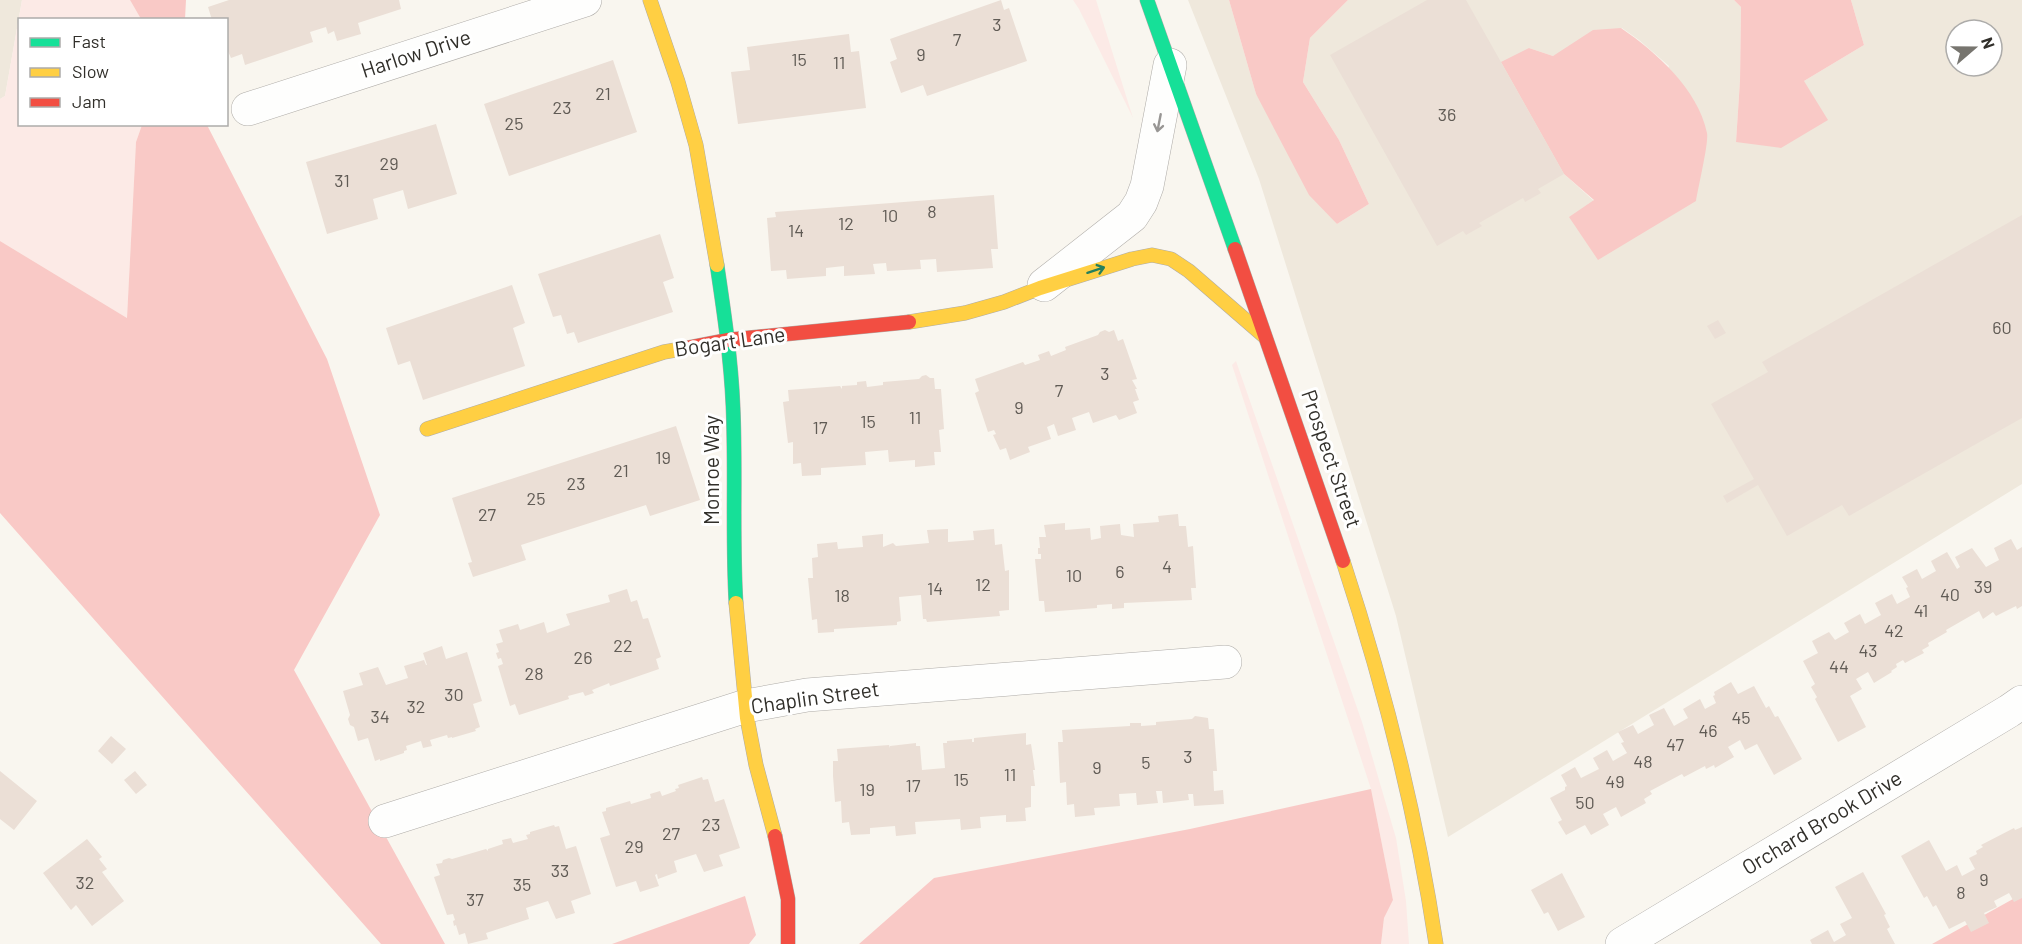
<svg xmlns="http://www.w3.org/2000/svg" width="2022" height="944" font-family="Barlow,sans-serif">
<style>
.built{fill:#efe8dc;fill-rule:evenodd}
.green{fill:#fceae6}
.forest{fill:#f9c9c6}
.building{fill:#ebdfd6}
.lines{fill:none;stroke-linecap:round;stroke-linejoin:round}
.street-casing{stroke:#afaca8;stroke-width:34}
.fast-casing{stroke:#afaca8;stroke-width:15}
.slow-casing{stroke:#afaca8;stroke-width:15}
.jam-casing{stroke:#afaca8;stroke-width:15}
.street{stroke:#fefefd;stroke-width:33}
.fast{stroke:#16e098;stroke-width:14}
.slow{stroke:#ffcf43;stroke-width:14}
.jam{stroke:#f24e42;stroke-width:14}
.oneway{stroke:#989694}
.oneway2{stroke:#257f5c}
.labels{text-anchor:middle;stroke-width:6;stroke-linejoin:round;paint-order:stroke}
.number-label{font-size:18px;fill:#605b55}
.street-label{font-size:21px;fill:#312f2a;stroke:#fff}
</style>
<rect width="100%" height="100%" fill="#f9f6ef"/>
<path class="built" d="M0,0H22L5,96L0,99Z
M1188,0H1229L1256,94L1337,224L1369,204L1339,140L1303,82L1310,38L1348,0H1734L1741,7L1740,80L1736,142L1804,81L1864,45L1851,0H2022V484L1448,837L1396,616L1259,179ZM1622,28L1639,40L1669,66L1598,259L1594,201L1564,174L1529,48L1553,56ZM1956,30H1992V66H1956Z"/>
<path class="green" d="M22,0H130L141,19L20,20V124L142,125L136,142L127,318L0,241V99L5,96Z
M1073,0H1096L1133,118L1079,9Z
M1236,361L1362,722L1396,838L1406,901L1409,944H1381L1384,918L1393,900L1371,789L1232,365Z"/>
<path class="forest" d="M130,0H186L185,19H141Z
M1229,0H1348L1310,38L1303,82L1339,140L1369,204L1337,224L1309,195L1256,94Z
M1734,0H1851L1864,45L1804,81L1828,120L1781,148L1736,142L1740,80L1741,7Z
M1621,28C1656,52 1698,89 1707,133C1709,142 1698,188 1696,201L1598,260L1569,217L1594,200L1564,174L1501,62L1529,48L1553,56L1593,30Z
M142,125H207L327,359L380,515L294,670L445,944H381L0,513V241L127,318L136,142Z
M1371,789L1393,900L1384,918L1381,944H859L934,878L1190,829Z
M2022,894V944H1932Z
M745,896L756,935L749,944H612Z"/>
<path class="building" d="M229,0H399L401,9L358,23L361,34L337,41L334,31L328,34L326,27L310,32L313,42L245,65L242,54L231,58L226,47V20H212L208,7Z
M1001,0L1004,10L1009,8L1027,61L927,96L923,85L901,93L890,62L897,59L890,39Z
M1427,0H1466L1564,174L1538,189L1541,193L1525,202L1523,198L1479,223L1482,226L1466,235L1463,231L1437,246L1330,55Z
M849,34L851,52L859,51L866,108L738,124L731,72L750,70L747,47Z
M613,60L637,132L509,176L484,104Z
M436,124L457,194L408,209L403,190L373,199L378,219L327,234L306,162Z
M994,195L998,249H991L993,268L937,272L936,259L920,260L921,269L887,271L886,263L873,264L875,274L844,276V266L826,268V276L787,279L786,270L771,271L767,218L776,217L775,212Z
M2022,215V418L1849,516L1842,505L1787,536L1758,485L1727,503L1723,496L1754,479L1711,404L1768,372L1762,362Z
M660,234L674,278L663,282L673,312L578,343L574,332L567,334L561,315L553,317L538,274Z
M512,285L525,323L513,328L525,366L423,400L410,361L398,365L386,328Z
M1718,320L1726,333L1715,339L1707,326Z
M1105,330L1109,332L1114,330L1118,341L1123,339L1137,379L1132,380L1137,389H1135L1139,400L1133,402L1137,413L1119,420L1116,415L1093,423L1089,412L1072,418L1076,430L1058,436L1054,424L1047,427L1051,439L1028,447L1030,452L1010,460L1006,448L1000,450L993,435L996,434L994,430L988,432L975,393L979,391L975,379L1023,362L1025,365L1040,360L1038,355L1049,351L1051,356L1066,350L1065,347L1098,335L1100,332Z
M926,375L930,378H934L935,389H941L944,429L939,430L941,452H934L935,465L915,467V460L889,462L888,450L865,452L866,465L821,468V475L802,476L801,463L793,464V442L788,443L783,402L789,401L788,390L840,386L842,389V386L857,385V382L866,381L867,387L883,385V382L919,379L922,376Z
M676,426L700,500L650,516L646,505L521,545L526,560L473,577L468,563L472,562L452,498Z
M1178,514L1179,526H1186L1188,547L1193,546L1196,588H1191L1192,600L1124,603V608L1112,609V604L1097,605V608L1045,612L1044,601H1039L1035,559H1041V554H1038V548H1040L1039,537H1046L1044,525L1065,523V530L1090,528L1091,540L1101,538L1100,526L1120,524L1121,535L1134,537L1133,524L1159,522L1158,516Z
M948,529V542L974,540L973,531L994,529L995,545L1002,544L1005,571L1009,570V610L999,611L1000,616L927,622L926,619H923L921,595L899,597L901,621L897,622V625L834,629V632L818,633L817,619L812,620L808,578H813L812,558L818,557L817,544L837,542L838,549L863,547L862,536L883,534V547L893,543L896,546L929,543L927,530Z
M2011,539L2017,550L2022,547V606L2017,609L2016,606L1996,616L1993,612L1983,619L1979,611L1946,630L1947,632L1928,643L1929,646L1922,650L1924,653L1905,663L1903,660L1896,664L1897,667L1891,671L1892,672L1874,683L1868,672L1856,679L1862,689L1850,696L1866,727L1838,742L1815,699L1817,697L1811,687L1815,684L1803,661L1818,653L1812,641L1829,632L1835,640L1849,632L1844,623L1860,614L1865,624L1881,615L1875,603L1892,594L1897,604L1910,597L1906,588L1908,587L1902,577L1917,569L1922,579L1936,571L1931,561L1947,552L1957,569L1960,567L1955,557L1972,548L1986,567L1999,560L1994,548Z
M627,589L631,602L637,600L643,619L648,618L661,657L656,659L659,669L610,686L609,683L607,684L592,690L594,693L585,696L583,692L568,696L569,699L519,715L515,704L510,706L498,666L503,664L501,658L498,659L496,653L499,652L496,644L503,642L499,630L518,624L520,630L544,622L547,633L570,625L566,614L610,602L608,595Z
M442,646L446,659L467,652L482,701L473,704L480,727L475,729L476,731L452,738V737L448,738L447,735L430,740L432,746L423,748L421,741L406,746L407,750L404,751V753L380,761V759L375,761L368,738L358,741L354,727L350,725L348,719L350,715L343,691L363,685L359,673L378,667L386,685L408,678L404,666L424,660L426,665H427L423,653Z
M1731,682L1738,694L1754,686L1766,708L1769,706L1775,717L1778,716L1802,759L1774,775L1757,744L1745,750L1740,740L1728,747L1734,757L1715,768L1714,765L1706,769L1705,766L1684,777L1682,774L1650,791L1652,794L1644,799L1646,803L1621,817L1616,807L1603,814L1609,825L1591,835L1585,825L1566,835L1558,822L1562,820L1550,798L1565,790V787L1567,786L1561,775L1575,767L1581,778L1599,769L1593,758L1607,750L1613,761L1627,753L1621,743L1624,742L1618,732L1633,725L1638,734L1654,725L1649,715L1664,708L1674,726L1688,718L1683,709L1700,699L1705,709L1716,703L1713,696L1715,695L1714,692Z
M1195,716L1208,718L1209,729H1214L1217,771H1213L1214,791L1223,790L1224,804L1194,806L1193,794H1188L1189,800L1163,803L1162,791H1156L1158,803L1137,805L1136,793L1119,794L1120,806L1094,808L1095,815L1075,817L1074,804L1067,805L1066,782L1060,783L1058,742H1063L1062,730L1130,726V723H1141V726L1156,725V722L1192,719Z
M1026,733V745L1031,744L1035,770H1033L1035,786H1031V807L1025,808L1026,821L1006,822V815L980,817L981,828L961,830L960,819L915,822L916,834L896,836L895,826L870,828V834L851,835L849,822L842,823L841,801L835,802L833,776V761H838L837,749L889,745L890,748V746L916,743V746H920L922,770L945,768L943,743H947V741L972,739V742H974V738Z
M111,736L126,749L112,764L98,751Z
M0,771L37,801L14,830L0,819Z
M135,771L147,785L136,794L124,780Z
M702,777L703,780L708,779L715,802L724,799L740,848L719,855L723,866L704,872L696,854L674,861L677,872L658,879L657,874L655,875L659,886L640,892L636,881L616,887L600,838L610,835L602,812L606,811V808L630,801L631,804L651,798L650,794L660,791L662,796L676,791L675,789L679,788L678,785Z
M554,825L555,827L559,826L566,849L576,846L591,894L571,901L575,913L556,919L548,901L526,908L529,919L486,933L488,939L468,944L465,933L459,935L456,925L454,926L453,921L455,920L453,914L447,915L434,877L440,875L436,864L442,863L443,860L449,858L452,859L486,849L488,851V849L503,844L502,840L511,838L513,843L528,839L526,835L530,834V832Z
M2022,827V898L2014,902L2009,893L1994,901L1997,907L1984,913L1989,923L1971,932L1965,921L1949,929L1936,905L1933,907L1927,896L1924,898L1901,856L1929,840L1946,871L1957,865L1962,876L1975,869L1969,858L1977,854L1976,851L1983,847L1981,845L2014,828L2015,830Z
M87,839L102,857L99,859L107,869L102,872L124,901L92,926L76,905L71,910L43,873Z
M1863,872L1886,914L1884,915L1890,927L1887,929L1895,944H1812L1810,940L1828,930L1834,942L1846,935L1840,924L1852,918L1835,887Z
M1562,873L1585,917L1558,931L1548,912L1544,914L1531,890Z"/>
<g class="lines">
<g class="street-casing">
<path id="street" d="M248,109L585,0
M1044,285L1132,216L1141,202L1147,186L1170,65
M385,821L746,706L807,695L1225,662
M1622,944L2009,711L2022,702"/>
</g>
<g class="fast-casing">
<path id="fast" d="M1147,0L1235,249
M717,265C724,312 731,359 733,406C736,472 732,537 736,603"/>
</g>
<g class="slow-casing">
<path id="slow" d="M650,0L678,82L696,145L717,265
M909,322L965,313L1004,302L1040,288L1132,259L1152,255L1171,259L1189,271L1264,336
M427,429L664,352L681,349
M1343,561C1385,689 1416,811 1436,944
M736,603L747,718L756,765L775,836"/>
</g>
<g class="jam-casing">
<path id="jam" d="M1235,249L1343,561
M681,349L727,340L909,322
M775,836L788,899V944"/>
</g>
<use href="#street" class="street"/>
<use href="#fast" class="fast"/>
<use href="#slow" class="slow"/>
<use href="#jam" class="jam"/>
</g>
<defs><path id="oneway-shaft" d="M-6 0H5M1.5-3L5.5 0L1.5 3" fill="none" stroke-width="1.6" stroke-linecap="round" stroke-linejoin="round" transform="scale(1.5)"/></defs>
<use class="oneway" href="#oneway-shaft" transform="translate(1159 123) rotate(101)"/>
<use class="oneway2" href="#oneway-shaft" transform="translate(1096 270) rotate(-18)"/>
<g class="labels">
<g class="number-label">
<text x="997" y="31">3</text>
<text x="957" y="46">7</text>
<text x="921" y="61">9</text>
<text x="799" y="66">15</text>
<text x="839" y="69">11</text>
<text x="603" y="100">21</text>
<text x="562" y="114">23</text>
<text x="1447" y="121">36</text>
<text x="514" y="130">25</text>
<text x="389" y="170">29</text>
<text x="342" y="187">31</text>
<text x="932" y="218">8</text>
<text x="890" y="222">10</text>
<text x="846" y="230">12</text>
<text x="796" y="237">14</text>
<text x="2002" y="334">60</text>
<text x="1105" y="380">3</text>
<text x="1059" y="397">7</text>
<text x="1019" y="414">9</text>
<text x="915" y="424">11</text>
<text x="868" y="428">15</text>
<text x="820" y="434">17</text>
<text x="663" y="464">19</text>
<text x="621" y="477">21</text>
<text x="576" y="490">23</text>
<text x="536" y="505">25</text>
<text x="487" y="521">27</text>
<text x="1167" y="573">4</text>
<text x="1120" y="578">6</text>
<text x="1074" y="582">10</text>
<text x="983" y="591">12</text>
<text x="1983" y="593">39</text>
<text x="935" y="595">14</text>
<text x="1950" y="601">40</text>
<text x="842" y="602">18</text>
<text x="1921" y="617">41</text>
<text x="1894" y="637">42</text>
<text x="623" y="652">22</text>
<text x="1868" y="657">43</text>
<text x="583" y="664">26</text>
<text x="1839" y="673">44</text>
<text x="534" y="680">28</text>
<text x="454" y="701">30</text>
<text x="416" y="713">32</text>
<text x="380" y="723">34</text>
<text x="1741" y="724">45</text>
<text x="1708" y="737">46</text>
<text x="1675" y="751">47</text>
<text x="1188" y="763">3</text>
<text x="1643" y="768">48</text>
<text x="1146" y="769">5</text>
<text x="1097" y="774">9</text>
<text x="1010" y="781">11</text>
<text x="961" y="786">15</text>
<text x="1615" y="788">49</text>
<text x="913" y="792">17</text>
<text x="867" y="796">19</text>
<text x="1585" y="809">50</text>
<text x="711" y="831">23</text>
<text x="671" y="840">27</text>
<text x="634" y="853">29</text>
<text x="560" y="877">33</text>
<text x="1984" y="886">9</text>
<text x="85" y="889">32</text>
<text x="522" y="891">35</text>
<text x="1961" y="899">8</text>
<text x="475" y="906">37</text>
</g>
<g class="street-label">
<text transform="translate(416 54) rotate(-18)" y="7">Harlow Drive</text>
<text transform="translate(730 342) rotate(-8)" y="7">Bogart Lane</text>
<text transform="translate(1331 459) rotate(71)" y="7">Prospect Street</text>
<text transform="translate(712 470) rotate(-90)" y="7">Monroe Way</text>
<text transform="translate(815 698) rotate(-8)" y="7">Chaplin Street</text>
<text transform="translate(1822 823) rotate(-31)" y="7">Orchard Brook Drive</text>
</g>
</g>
<rect x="18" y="18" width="210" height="108" fill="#ffffff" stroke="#adacaa" stroke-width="1.5"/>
<rect x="30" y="38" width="30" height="9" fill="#16e098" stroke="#adacaa" stroke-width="1.5"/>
<text x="72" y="48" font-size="18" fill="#312f2a">Fast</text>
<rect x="30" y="68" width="30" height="9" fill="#ffcf43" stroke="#adacaa" stroke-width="1.5"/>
<text x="72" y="78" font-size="18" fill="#312f2a">Slow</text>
<rect x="30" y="98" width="30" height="9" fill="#f24e42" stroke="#adacaa" stroke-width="1.5"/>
<text x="72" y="108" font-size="18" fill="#312f2a">Jam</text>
<g transform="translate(1974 48) rotate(70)"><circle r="28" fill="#ffffff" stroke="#adacaa" stroke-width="1.5"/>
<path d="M0-4.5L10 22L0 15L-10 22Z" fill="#77756f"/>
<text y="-9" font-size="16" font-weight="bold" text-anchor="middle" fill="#312f2a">N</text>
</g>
</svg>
